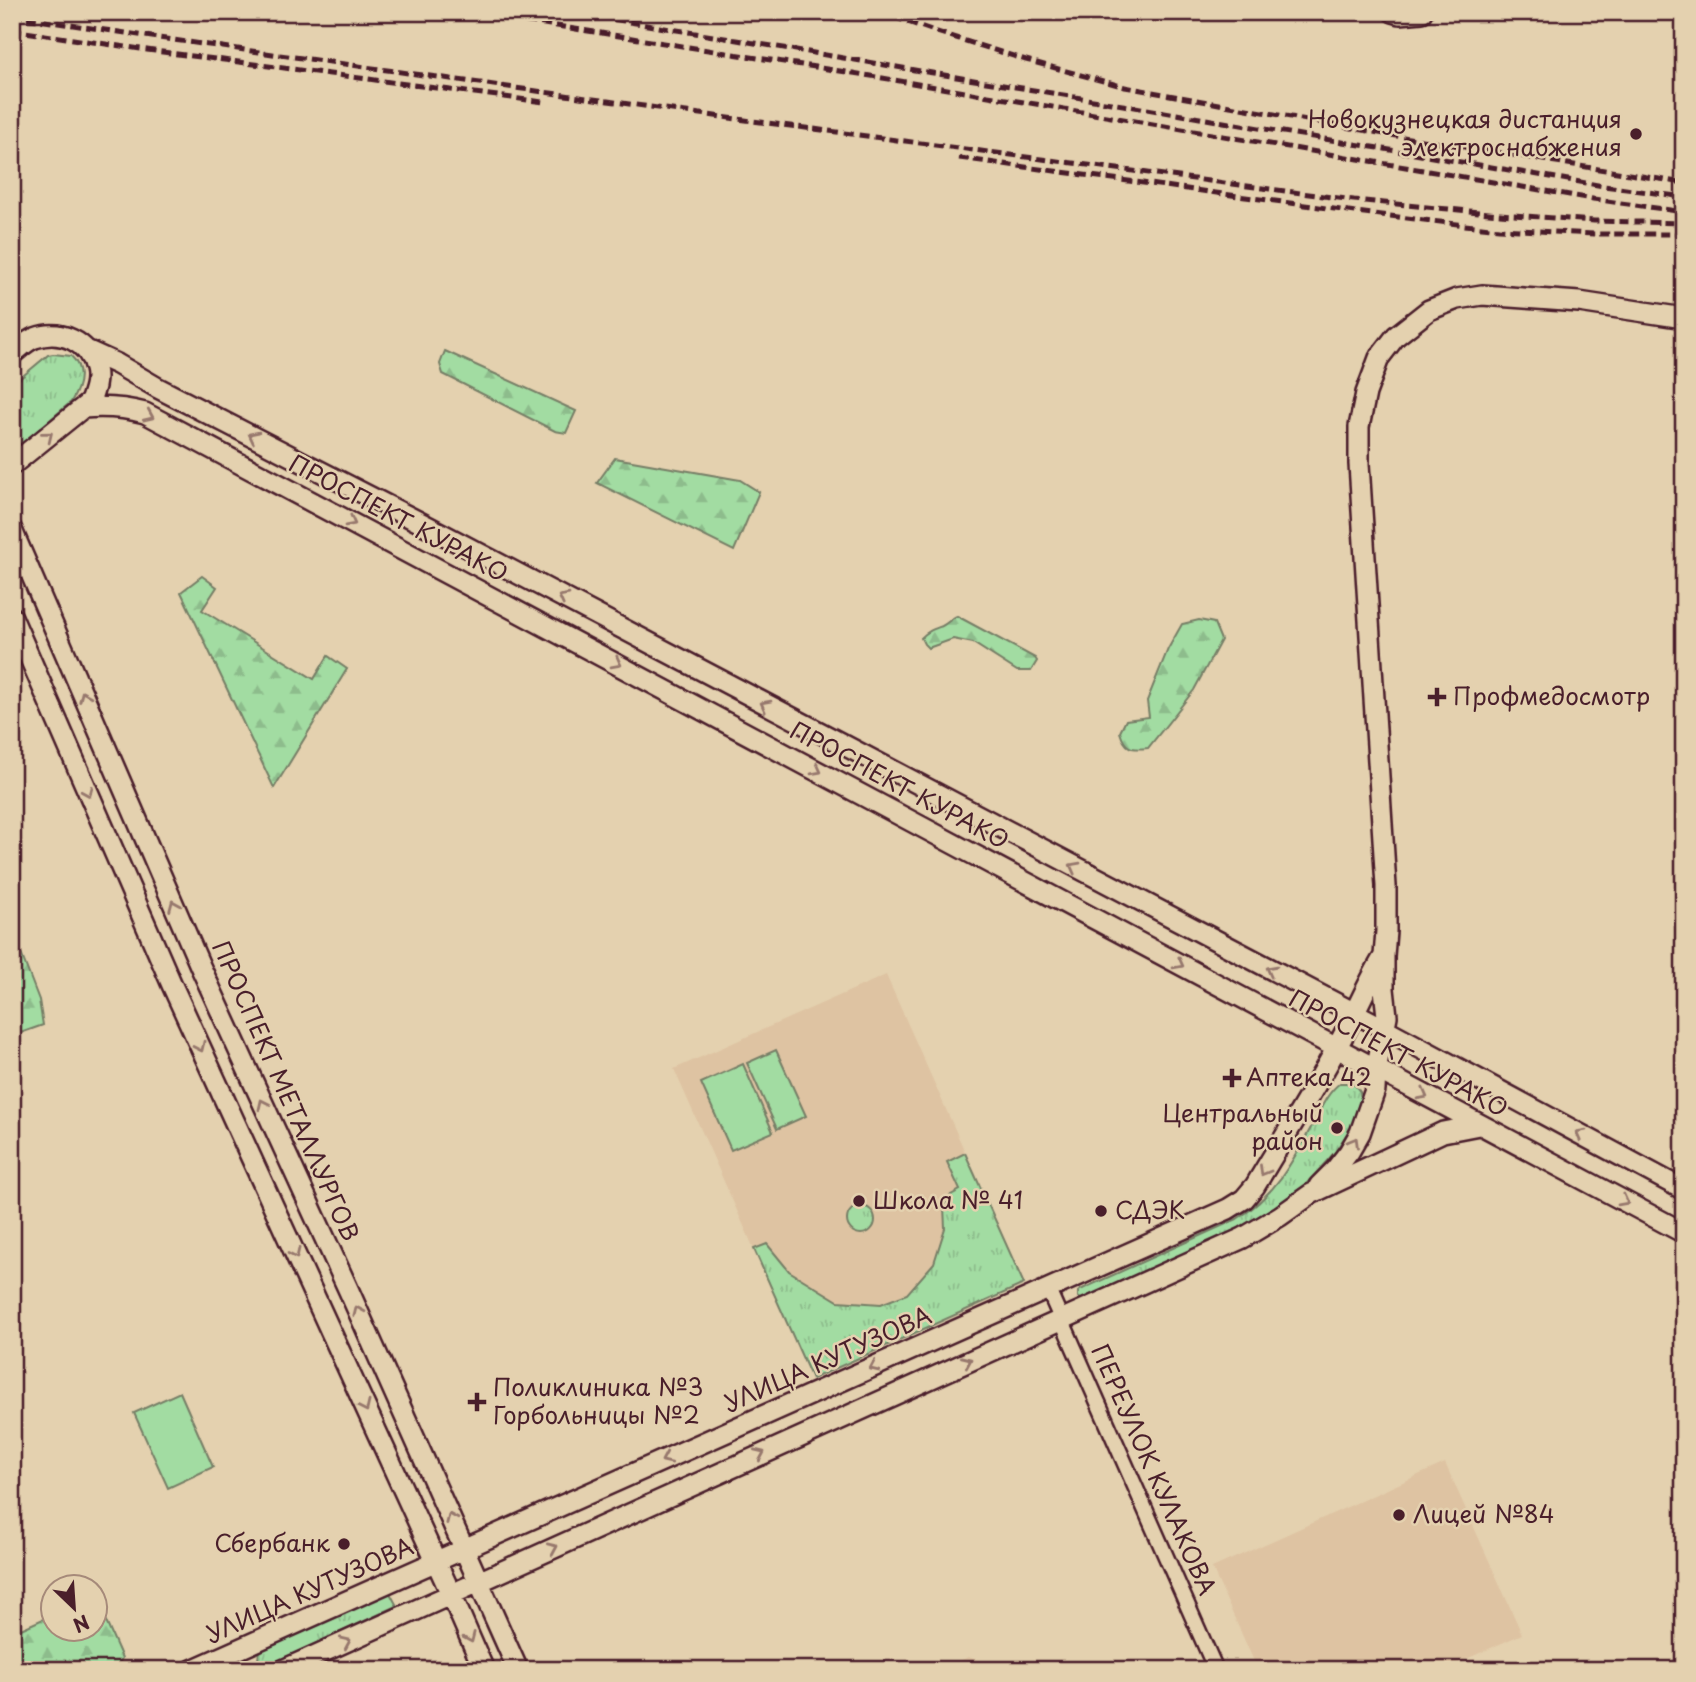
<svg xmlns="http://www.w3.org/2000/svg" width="1696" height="1682" font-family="'Playpen Sans',sans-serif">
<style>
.built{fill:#dec3a2}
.grass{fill:url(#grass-tufts);stroke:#767e66;stroke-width:2}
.forest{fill:url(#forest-firs);stroke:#767e66;stroke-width:2}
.pitch{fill:#a2dca2;stroke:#767e66;stroke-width:2}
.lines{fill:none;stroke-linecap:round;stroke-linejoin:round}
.street-casing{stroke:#4a1f2b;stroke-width:19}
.secondary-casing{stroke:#4a1f2b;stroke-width:24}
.street{stroke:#e4d1af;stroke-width:14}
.secondary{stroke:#e4d1af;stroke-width:19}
.rail{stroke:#4a1f2b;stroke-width:5;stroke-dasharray:10 5;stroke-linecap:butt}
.oneway{stroke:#97786d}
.poi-dot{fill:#4a1f2b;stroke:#e4d1af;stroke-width:2.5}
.labels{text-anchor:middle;stroke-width:5;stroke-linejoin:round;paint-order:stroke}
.poi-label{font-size:24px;fill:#4a1f2b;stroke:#e4d1af;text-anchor:start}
.street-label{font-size:24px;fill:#4a1f2b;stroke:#e4d1af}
</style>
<defs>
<pattern id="grass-tufts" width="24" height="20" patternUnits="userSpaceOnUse" patternTransform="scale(1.75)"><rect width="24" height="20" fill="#a2dca2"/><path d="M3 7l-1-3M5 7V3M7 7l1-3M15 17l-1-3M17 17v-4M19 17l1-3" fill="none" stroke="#8dbc8c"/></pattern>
<pattern id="forest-firs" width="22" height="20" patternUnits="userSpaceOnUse" patternTransform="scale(1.75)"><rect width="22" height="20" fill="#a2dca2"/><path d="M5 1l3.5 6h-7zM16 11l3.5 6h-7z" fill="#8dbc8c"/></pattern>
</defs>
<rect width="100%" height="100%" fill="#e4d1af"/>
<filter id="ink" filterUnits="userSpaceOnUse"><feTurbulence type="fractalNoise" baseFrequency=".0143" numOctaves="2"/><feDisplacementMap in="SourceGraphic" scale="14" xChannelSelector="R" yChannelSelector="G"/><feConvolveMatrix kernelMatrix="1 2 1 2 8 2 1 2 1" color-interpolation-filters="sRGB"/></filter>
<g filter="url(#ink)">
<path class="built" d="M886,975L1024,1284L812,1379L674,1069Z
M1445,1463L1522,1634L1442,1670H1258L1212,1568Z
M968,1657L988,1664L990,1670H941Z"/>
<path class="grass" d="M53,354L71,356C85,369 80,387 71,402L12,452V385L48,355Z
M1340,1083H1347L1355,1085L1360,1092L1361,1102L1355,1121L1335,1152L1298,1193L1240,1231L1082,1300L1078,1297V1292L1080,1290L1237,1219C1275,1195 1292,1163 1313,1124C1321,1109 1326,1094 1340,1083Z
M965,1153L1024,1284L812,1379L754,1249L767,1244L789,1271L838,1301L881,1304L907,1294L934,1263L945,1228L944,1206L951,1195L960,1190L947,1162Z
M847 1220a14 14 0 1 1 28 0a14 14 0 1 1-28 0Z
M390,1593L397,1606L267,1666C258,1665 256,1657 261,1650Z"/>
<path class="forest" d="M445,351L576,411L566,433L555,431L443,374L440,364Z
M615,458L740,480L759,492L734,551L597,483Z
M202,576L217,587L202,610L314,679L328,656L347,669L274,788L181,592Z
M957,616L1035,658L1037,661L1031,671H1017L973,643L953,639L928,648L924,644L921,638C927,631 934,629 942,626C948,623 951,618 957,616Z
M1199,620L1214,623L1221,640L1194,690L1148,748C1131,750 1125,749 1120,732L1126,720L1149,717L1147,701L1168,649L1182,624Z
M12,930L39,1000L43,1025L12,1036Z
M95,1608H100L122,1658L118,1666L110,1670H12V1633L52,1615V1630H94Z"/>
<path class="pitch" d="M776,1050L806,1116L777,1129L747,1063Z
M743,1064L773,1132L731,1150L701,1083Z
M180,1392L213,1467L168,1488L134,1413Z"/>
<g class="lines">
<g class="street-casing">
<path id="street" d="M1048,1289L1216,1670"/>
</g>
<g class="secondary-casing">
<path id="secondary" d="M1393,12L1400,14L1422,12
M86,350L117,364L158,388L429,527L1385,1029L1684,1190
M12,354C19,349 26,341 35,338C60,329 89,341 95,369C98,380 94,391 90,402L12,465
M83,408C105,406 123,407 145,413C659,684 1170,962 1684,1233
M12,530L201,968L349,1291L518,1670
M12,617L172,985L451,1594L484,1670
M1319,1186L1335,1170L1349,1152L1360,1133L1375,1090L1376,1070L1387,1016L1384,989V956L1386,931V886L1359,464V427L1366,393L1379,358L1396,336L1429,310L1457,299L1482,295L1579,302L1684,318
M192,1670L1228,1209L1244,1199L1255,1186C1282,1140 1312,1094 1337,1047C1354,1017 1366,985 1384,956
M283,1670L1243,1238L1280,1216L1311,1194L1443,1132L1479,1125"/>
</g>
<use href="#street" class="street"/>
<use href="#secondary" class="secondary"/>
<path class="rail" d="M451,12L544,24L865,75L1593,199L1684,212
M570,12L1604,186L1684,197
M879,12L937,32L1026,60L1125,87L1379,133L1684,183
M12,16L152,37L722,117L1354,200L1500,214L1594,221L1684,223
M12,30L147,50L543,102
M959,158L1356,212L1499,229L1594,234H1684"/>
</g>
<defs><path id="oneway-chevron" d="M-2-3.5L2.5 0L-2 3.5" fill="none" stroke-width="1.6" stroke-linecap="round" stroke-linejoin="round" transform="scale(1.75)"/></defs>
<g class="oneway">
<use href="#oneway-chevron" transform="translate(149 416) rotate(24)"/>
<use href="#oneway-chevron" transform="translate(48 436) rotate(-39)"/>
<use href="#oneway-chevron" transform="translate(253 436) rotate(-153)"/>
<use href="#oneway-chevron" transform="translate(351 522) rotate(28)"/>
<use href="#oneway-chevron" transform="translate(563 598) rotate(-152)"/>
<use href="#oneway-chevron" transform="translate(617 663) rotate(28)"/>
<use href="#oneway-chevron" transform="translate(84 696) rotate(-113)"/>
<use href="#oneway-chevron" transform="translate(765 705) rotate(-152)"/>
<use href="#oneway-chevron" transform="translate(817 770) rotate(28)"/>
<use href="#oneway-chevron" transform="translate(88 792) rotate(67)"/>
<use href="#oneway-chevron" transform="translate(1074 867) rotate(-152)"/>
<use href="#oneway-chevron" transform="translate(174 905) rotate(-113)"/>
<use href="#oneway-chevron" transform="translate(1179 964) rotate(28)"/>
<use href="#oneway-chevron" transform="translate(1271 970) rotate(-152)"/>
<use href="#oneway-chevron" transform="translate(200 1047) rotate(65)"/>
<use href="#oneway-chevron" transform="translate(1423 1095) rotate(28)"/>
<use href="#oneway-chevron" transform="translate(263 1104) rotate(-115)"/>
<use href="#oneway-chevron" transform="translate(1580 1134) rotate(-152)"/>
<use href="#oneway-chevron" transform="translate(1354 1142) rotate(-60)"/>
<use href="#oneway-chevron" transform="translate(1264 1171) rotate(120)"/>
<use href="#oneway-chevron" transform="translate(1624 1201) rotate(28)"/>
<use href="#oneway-chevron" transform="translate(295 1254) rotate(65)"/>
<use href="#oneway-chevron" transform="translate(358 1311) rotate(-114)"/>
<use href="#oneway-chevron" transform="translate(967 1361) rotate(-24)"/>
<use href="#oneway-chevron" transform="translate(874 1367) rotate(156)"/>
<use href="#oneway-chevron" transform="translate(365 1407) rotate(65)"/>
<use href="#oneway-chevron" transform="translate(760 1454) rotate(-24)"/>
<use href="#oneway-chevron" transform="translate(666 1459) rotate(156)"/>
<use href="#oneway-chevron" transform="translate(451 1518) rotate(-114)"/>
<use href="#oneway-chevron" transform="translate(553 1548) rotate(-24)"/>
<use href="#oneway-chevron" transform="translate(470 1638) rotate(66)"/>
<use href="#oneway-chevron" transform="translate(346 1642) rotate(-24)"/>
</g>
</g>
<g class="poi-dot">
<circle cx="1636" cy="134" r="7"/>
<path d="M1433.5 686.5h7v7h7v7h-7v7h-7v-7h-7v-7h7z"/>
<path d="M1228.5 1067.5h7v7h7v7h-7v7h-7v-7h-7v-7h7z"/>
<circle cx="1337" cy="1128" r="7"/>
<circle cx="859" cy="1201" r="7"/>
<circle cx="1101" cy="1211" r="7"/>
<path d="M473.5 1391.5h7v7h7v7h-7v7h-7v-7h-7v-7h7z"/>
<circle cx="1399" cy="1515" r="7"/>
<circle cx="344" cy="1544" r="7"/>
</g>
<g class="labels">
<g class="poi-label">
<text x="1622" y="128" text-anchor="end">Новокузнецкая дистанция<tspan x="1622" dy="28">электроснабжения</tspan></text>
<text x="1453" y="705">Профмедосмотр</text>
<text x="1246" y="1086">Аптека 42</text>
<text x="1323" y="1122" text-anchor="end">Центральный<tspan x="1323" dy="28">район</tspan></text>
<text x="873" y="1209">Школа № 41</text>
<text x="1115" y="1219">СДЭК</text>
<text x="493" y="1396">Поликлиника №3<tspan x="493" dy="28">Горбольницы №2</tspan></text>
<text x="1413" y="1523">Лицей №84</text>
<text x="330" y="1552" text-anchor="end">Сбербанк</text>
</g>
<g class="street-label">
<text transform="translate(398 519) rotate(28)" y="8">ПРОСПЕКТ КУРАКО</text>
<text transform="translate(899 786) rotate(28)" y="8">ПРОСПЕКТ КУРАКО</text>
<text transform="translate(1398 1054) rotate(28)" y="8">ПРОСПЕКТ КУРАКО</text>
<text transform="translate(285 1091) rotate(66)" y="8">ПРОСПЕКТ МЕТАЛЛУРГОВ</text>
<text transform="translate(828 1360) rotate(-24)" y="8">УЛИЦА КУТУЗОВА</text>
<text transform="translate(1153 1470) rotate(66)" y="8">ПЕРЕУЛОК КУЛАКОВА</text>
<text transform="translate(310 1591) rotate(-24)" y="8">УЛИЦА КУТУЗОВА</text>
</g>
</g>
<rect width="1696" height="1682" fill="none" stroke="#e4d1af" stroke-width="42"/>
<rect x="21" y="21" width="1654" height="1640" fill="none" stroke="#4a1f2b" stroke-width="2.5" filter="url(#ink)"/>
<g transform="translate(74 1608) rotate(155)"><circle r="33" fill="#e4d1af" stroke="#a68a7a" stroke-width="2"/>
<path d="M0-5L12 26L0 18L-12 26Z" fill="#4a1f2b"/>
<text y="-10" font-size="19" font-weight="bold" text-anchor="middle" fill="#4a1f2b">N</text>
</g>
</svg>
